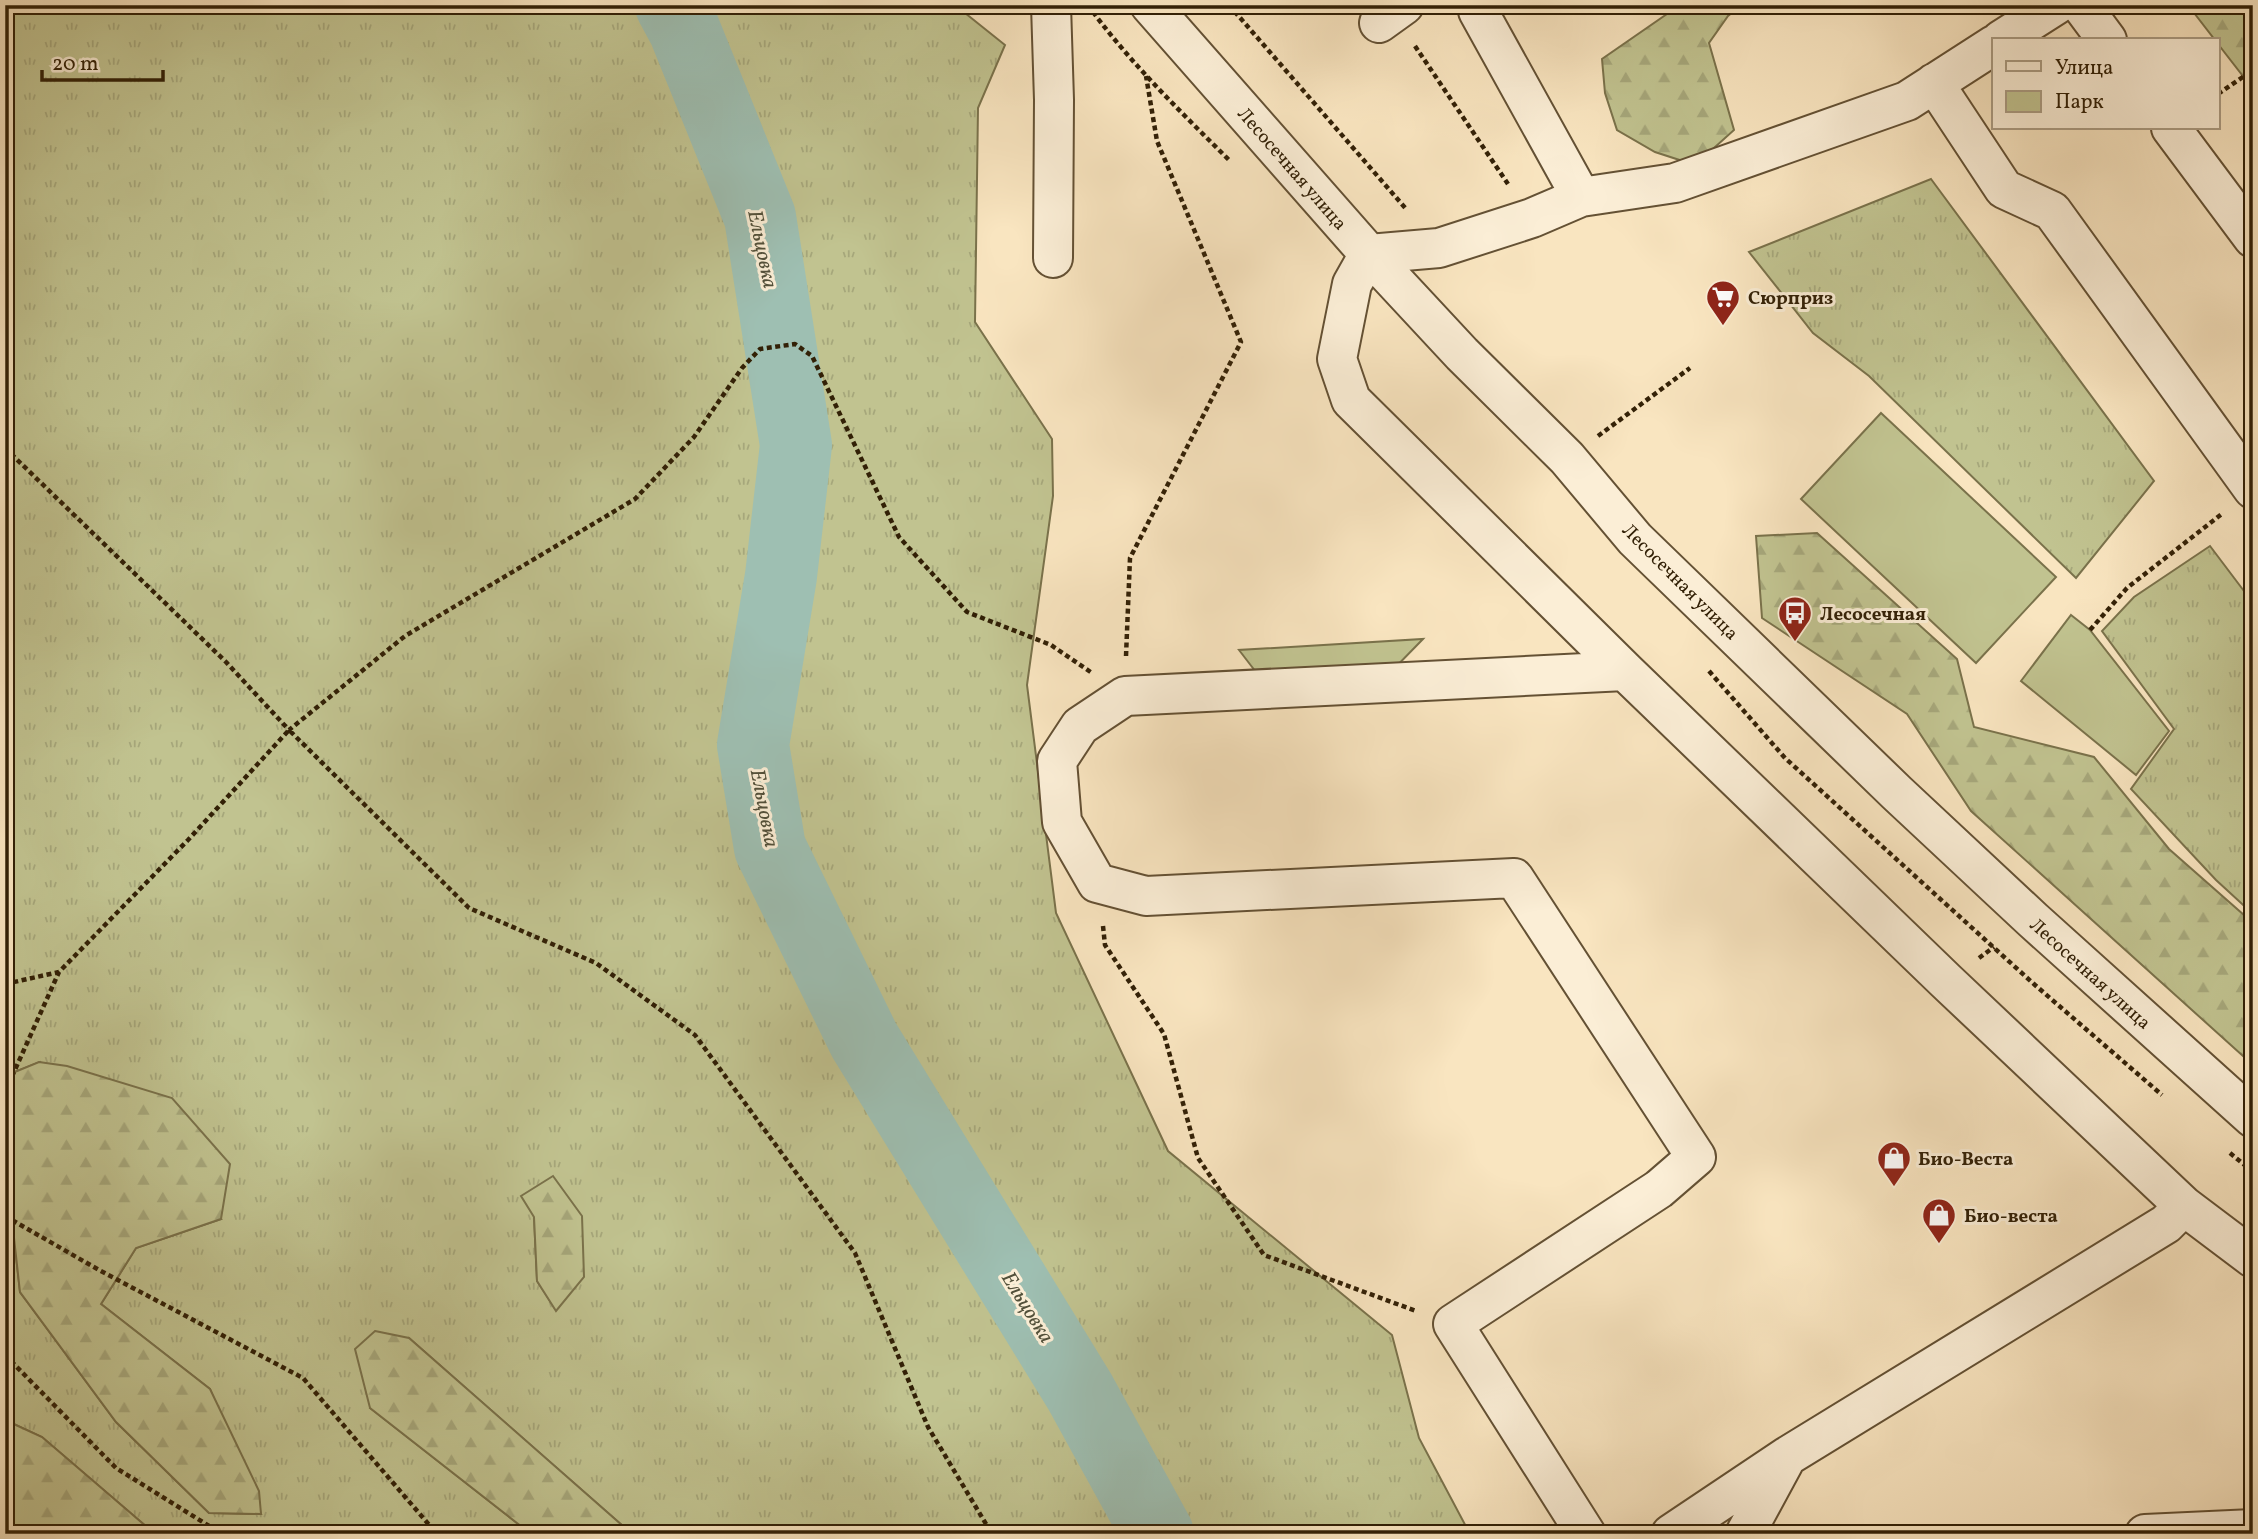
<svg xmlns="http://www.w3.org/2000/svg" width="2258" height="1539" font-family="Vollkorn,serif">
<style>
.grass{fill:url(#grass-tufts);stroke:#7a724b;stroke-width:2;fill-rule:evenodd}
.forest{fill:url(#forest-firs);stroke:#7a724b;stroke-width:2}
.park{fill:#c1c390;stroke:#7a724b;stroke-width:2}
.lines{fill:none;stroke-linecap:round;stroke-linejoin:round}
.river{stroke:#9ebfb2;stroke-width:72}
.minor-casing{stroke:#645134;stroke-width:42}
.path{stroke:#322006;stroke-width:4.5;stroke-dasharray:5 3.5;stroke-linecap:butt}
.minor{stroke:#fbeed6;stroke-width:38}
.labels{text-anchor:middle;stroke-width:6;stroke-linejoin:round;paint-order:stroke}
.street-label{font-size:19px;fill:#322006;stroke:#fbeed6}
.poi-label{font-size:19px;font-weight:bold;fill:#322006;stroke:#fbeed6;text-anchor:start}
.water-label{font-size:21px;font-style:italic;fill:#52503a;stroke:#fbeed6}
</style>
<defs>
<pattern id="grass-tufts" width="24" height="20" patternUnits="userSpaceOnUse" patternTransform="scale(1.75)"><rect width="24" height="20" fill="#c1c390"/><path d="M3 7l-1-3M5 7V3M7 7l1-3M15 17l-1-3M17 17v-4M19 17l1-3" fill="none" stroke="#a6a77b"/></pattern>
<pattern id="forest-firs" width="22" height="20" patternUnits="userSpaceOnUse" patternTransform="scale(1.75)"><rect width="22" height="20" fill="#c1c390"/><path d="M5 1l3.5 6h-7zM16 11l3.5 6h-7z" fill="#a6a77b"/></pattern>
</defs>
<rect width="100%" height="100%" fill="#f9e5c0"/>
<filter id="stains"><feTurbulence type="fractalNoise" baseFrequency=".00286" numOctaves="4"/><feColorMatrix values="0 0 0 0 .2 0 0 0 0 .09 0 0 0 0 .02 0 0 0 .5 -.17"/></filter>
<radialGradient id="worn" r=".72"><stop offset=".6" stop-color="#630" stop-opacity="0"/><stop offset="1" stop-color="#630" stop-opacity=".3"/></radialGradient>
<path class="grass" d="M5,5H955L1005,45L978,108L975,322L1052,439L1053,496L1027,685L1056,913L1168,1151L1392,1335L1419,1438L1470,1534H632L409,1338L370,1408L531,1534H155L42,1437L5,1420V1191L9,1193L20,1292L116,1422L209,1513L261,1514L210,1389L101,1304L136,1248L221,1219L40,1062L5,1076ZM534,1217L556,1310L537,1281Z
M1931,179L2154,481L2076,578L1869,376L1813,333L1749,252Z
M2210,546L2253,603V914L2216,880L2131,789L2174,729L2102,631L2134,597Z"/>
<path class="forest" d="M1680,5H1742L1728,16L1709,43L1734,130L1695,165L1655,152L1617,130L1605,93L1602,59Z
M2188,5H2253V89L2218,44V40H2215Z
M1817,533L1957,659L1974,727L2094,757L2169,849L2253,923V1065L1971,811L1907,714L1762,618L1756,536Z
M39,1062L67,1066L172,1098L230,1164L221,1219L136,1248L101,1304L210,1389L259,1491L261,1514L209,1513L116,1422L20,1292L9,1193L5,1191V1076Z
M553,1176L582,1216L584,1277L556,1311L537,1281L534,1217L521,1196Z
M375,1331L409,1338L632,1534H531L370,1408L355,1349Z
M5,1420L42,1437L155,1534H5Z"/>
<path class="park" d="M1881,413L2056,577L1976,663L1801,499Z
M2071,615L2090,630L2169,731L2136,775L2021,681Z
M1423,639L1383,680L1269,689L1239,650Z"/>
<g class="lines">
<path class="river" d="M671,5L684,29L760,217L796,445L781,576L753,745L770,848L864,1040L1080,1392L1158,1534"/>
<g class="minor-casing">
<path id="minor" d="M1051,5L1054,100L1053,258
M1150,5L1369,254L1462,354L1567,458L1635,539L1897,793L2033,920L2253,1118
M1477,5L1478,11L1581,197L1532,218L1439,248L1369,254L1352,284L1337,359L1351,400L1625,671L1946,981L2184,1206L2253,1258
M2081,5L2107,40
M1379,23L1404,5
M2001,40L2056,5
M1934,83L2004,189L2052,211L2253,489
M2171,128L2253,238
M1581,197L1675,183L1907,101L1994,45
M1586,1534L1453,1324L1659,1189L1696,1157L1514,878L1146,896L1097,883L1062,822L1057,761L1080,726L1125,696L1625,671
M1671,1534L1786,1457L2166,1224L2184,1206
M1745,1534L1784,1462
M2145,1534L2253,1529"/>
</g>
<path class="path" d="M1229,5L1407,210
M1093,12C1134,67 1183,114 1231,162
M1415,46L1508,184
M2218,94L2253,70
M1598,436L1690,368
M5,448L226,662L289,730L405,636L635,499L694,437L742,368L760,349L795,344L812,356L899,537L967,612L1051,645L1092,673
M2090,630L2127,588L2223,513
M1126,656L1130,558L1241,342L1157,141L1146,76
M1709,671L1785,758L2035,985L2162,1095
M1103,926L1105,945L1164,1034L1198,1158L1264,1255L1416,1311
M1979,958L1994,947
M5,984L59,972L188,840L289,730L469,908L596,963L695,1035L855,1253L928,1427L992,1534
M5,1092L59,972
M2230,1153L2253,1172
M5,1216L99,1270L303,1378L437,1534
M5,1355L116,1468L222,1534"/>
<use href="#minor" class="minor"/>
</g>
<defs>
<g id="supermarket-pin" transform="scale(1.75)"><path d="M0 17L-7.5 6A9.5 9.5 0 1 1 7.5 6Z" fill="#8f2418" stroke="#fbeed6"/><path d="M-6-5.5h2.5l.6 2H6L4.5 2H-2.5L-4.4-4H-6ZM-1.5 3.2a1.3 1.3 0 1 0 .1 0ZM3 3.2a1.3 1.3 0 1 0 .1 0Z" fill="#fff"/></g>
<g id="bus-pin" transform="scale(1.75)"><path d="M0 17L-7.5 6A9.5 9.5 0 1 1 7.5 6Z" fill="#8f2418" stroke="#fbeed6"/><path d="M-5-6H5V4H4V6H2V4H-2V6H-4V4H-5ZM-3.5-4V0h7V-4ZM-3.5 1.2v1.5H-2V1.2ZM2 1.2v1.5H3.5V1.2Z" fill="#fff"/></g>
<g id="shop-pin" transform="scale(1.75)"><path d="M0 17L-7.5 6A9.5 9.5 0 1 1 7.5 6Z" fill="#8f2418" stroke="#fbeed6"/><path d="M-5-2.5h2.3a2.7 3.5 0 0 1 5.4 0H5L5.5 6h-11ZM-1.5-2.5h3a1.5 2.3 0 0 0-3 0Z" fill="#fff"/></g>
</defs>
<g fill-rule="evenodd">
<use href="#supermarket-pin" x="1723" y="297"/>
<use href="#bus-pin" x="1795" y="613"/>
<use href="#shop-pin" x="1894" y="1158"/>
<use href="#shop-pin" x="1939" y="1215"/>
</g>
<g class="labels">
<g class="street-label">
<text transform="translate(1293 168) rotate(49)" y="7">Лесосечная улица</text>
<text transform="translate(1681 581) rotate(45)" y="7">Лесосечная улица</text>
<text transform="translate(2091 973) rotate(42)" y="7">Лесосечная улица</text>
</g>
<g class="poi-label">
<text x="1748" y="304">Сюрприз</text>
<text x="1820" y="620">Лесосечная</text>
<text x="1918" y="1165">Био-Веста</text>
<text x="1964" y="1222">Био-веста</text>
</g>
<g class="water-label">
<text transform="translate(763 249) rotate(78)" y="7">Ельцовка</text>
<text transform="translate(765 808) rotate(79)" y="7">Ельцовка</text>
<text transform="translate(1028 1307) rotate(58)" y="7">Ельцовка</text>
</g>
</g>
<rect width="2258" height="1539" fill="none" stroke="#f9e5c0" stroke-width="28"/>
<rect x="7" y="7" width="2244" height="1525" fill="none" stroke="#322006" stroke-width="3.5"/>
<rect x="14" y="14" width="2230" height="1511" fill="none" stroke="#322006" stroke-width="2"/>
<rect x="1992" y="38" width="228" height="91" fill="#fbeed6" stroke="#ab9c83" stroke-width="2"/>
<rect x="2006" y="61" width="35" height="10" fill="#fbeed6" stroke="#ab9c83" stroke-width="2"/>
<text x="2055" y="74" font-size="21" fill="#322006">Улица</text>
<rect x="2006" y="91" width="35" height="21" fill="#c1c390" stroke="#ab9c83" stroke-width="2"/>
<text x="2055" y="108" font-size="21" fill="#322006">Парк</text>
<path d="M42 70v10h121v-10" fill="none" stroke="#322006" stroke-width="3.5"/>
<text x="52" y="70" font-size="21" fill="#322006" stroke="#fbeed6" stroke-width="5" paint-order="stroke">20 m</text>
<rect width="100%" height="100%" filter="url(#stains)"/>
<rect width="100%" height="100%" fill="url(#worn)"/>
</svg>
